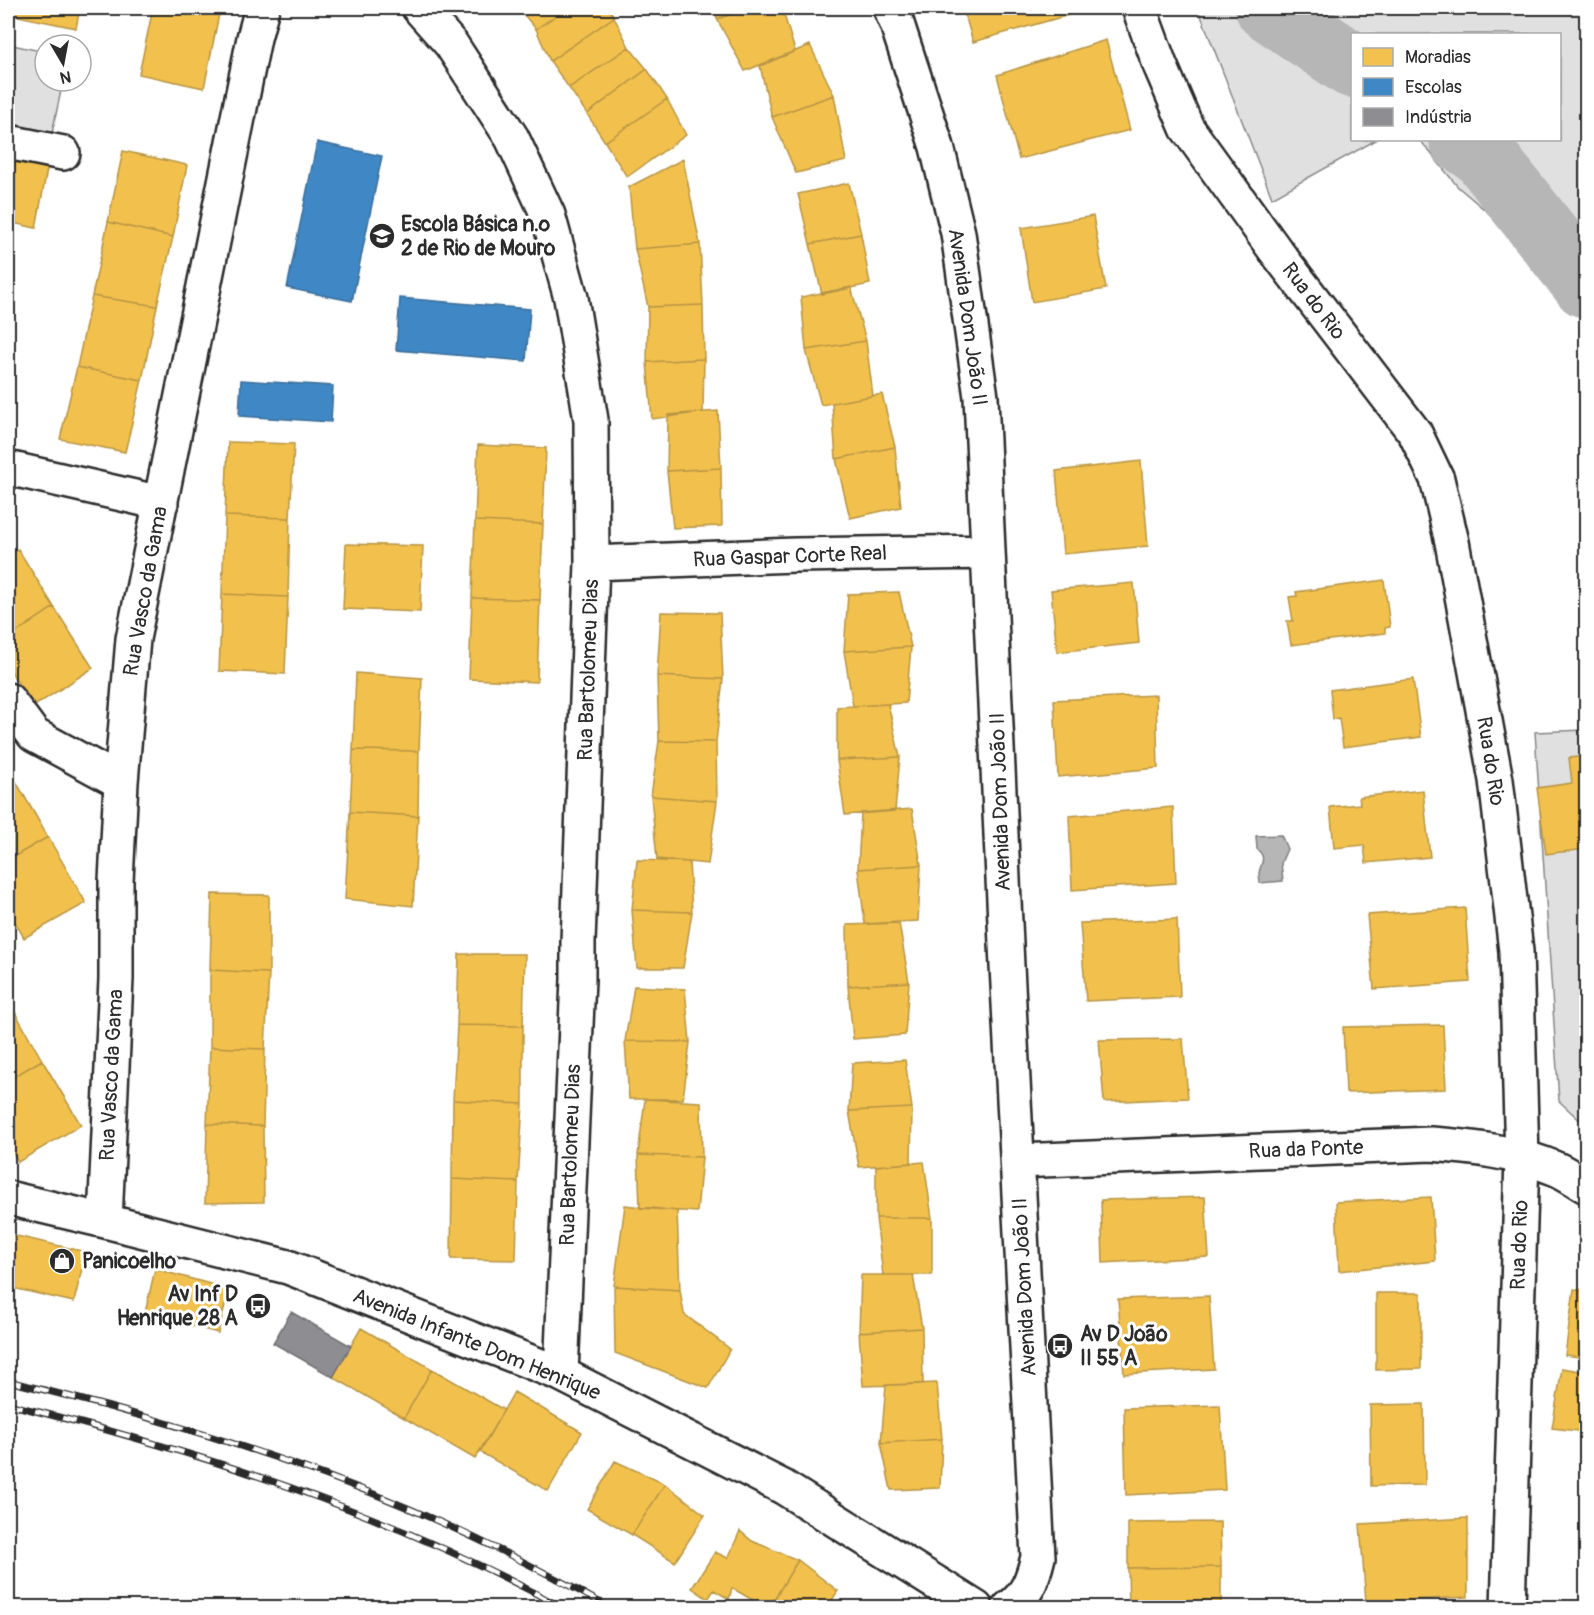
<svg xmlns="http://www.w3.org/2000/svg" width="1594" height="1615" font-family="Pangolin,sans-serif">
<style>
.green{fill:#e0e0e0;stroke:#868686;stroke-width:1.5}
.water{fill:#b6b6b6;stroke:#7e7e7e;stroke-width:1.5}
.homes{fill:#f2c14e;stroke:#b69444;stroke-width:1.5}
.schools{fill:#3f88c5;stroke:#396c97;stroke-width:1.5}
.industry{fill:#8d8d92;stroke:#707073;stroke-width:1.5}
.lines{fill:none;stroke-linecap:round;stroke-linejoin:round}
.river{stroke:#b6b6b6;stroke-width:66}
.minor-casing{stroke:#2b2b2b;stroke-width:38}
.minor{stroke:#fff;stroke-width:33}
.rail-casing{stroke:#2b2b2b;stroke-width:7}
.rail{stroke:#fff;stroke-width:4.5;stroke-dasharray:14;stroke-linecap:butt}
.labels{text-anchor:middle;stroke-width:6;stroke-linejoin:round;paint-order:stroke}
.poi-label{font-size:21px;font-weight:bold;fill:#2b2b2b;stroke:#fff;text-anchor:start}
.street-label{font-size:21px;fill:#2b2b2b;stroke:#fff}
</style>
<rect width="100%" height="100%" fill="#fff"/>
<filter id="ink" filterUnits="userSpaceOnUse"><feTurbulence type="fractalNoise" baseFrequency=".0167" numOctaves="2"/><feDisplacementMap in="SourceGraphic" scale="12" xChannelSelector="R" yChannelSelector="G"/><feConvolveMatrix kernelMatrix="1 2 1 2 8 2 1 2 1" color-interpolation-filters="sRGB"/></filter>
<g filter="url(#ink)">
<path class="green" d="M1198,8H1586V325L1572,284L1458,187L1420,140H1560V34H1352V140H1376L1272,198Z
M8,44L45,52V81H63L51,138L8,129Z
M1586,730V1126L1559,1101L1535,732Z"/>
<path class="water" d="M1281,835L1287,849L1281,863L1283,881L1260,883C1260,880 1259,876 1259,873C1261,863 1267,858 1257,849L1256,836Z"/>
<path class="homes" d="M8,8H80L76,28L8,14Z
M153,8H185L219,14L204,88L139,74Z
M185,8H220L219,14Z
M518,8H567L536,29Z
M567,8H609L614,17L550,61L536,29Z
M716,8H750L717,19Z
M750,8H782L795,51L745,71L717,19Z
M963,8H1090V9L973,42Z
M614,17L629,47L569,88L550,61Z
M1106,40L1130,130L1019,159L997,75Z
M810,45L834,95L772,117L760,66Z
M629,47L647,69L587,114L569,88Z
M647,69L667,99L605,142L587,114Z
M834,95L846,161L796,173L772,117Z
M667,99L686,135L627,177L605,142Z
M123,151L187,165L173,237L108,222Z
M8,157L48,164L36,228L8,222Z
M683,159L700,244L635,249L629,187Z
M849,183L861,234L810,244L798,194Z
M1093,216L1106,289L1032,302L1021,228Z
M108,222L173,237L157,306L92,296Z
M861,234L870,284L822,294L810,244Z
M700,244L703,305L648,307L635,249Z
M851,287L866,341L806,350L801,297Z
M92,296L157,306L142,380L77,367Z
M703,305L704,359L647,362L648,307Z
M866,341L873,396L821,405L806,350Z
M704,359L703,412L652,419L647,362Z
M77,367L142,380L125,452L60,439Z
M882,394L895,447L836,459L832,403Z
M718,411L721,468L667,471L668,415Z
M228,442L294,444L290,518L225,516Z
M478,445L546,448L543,524L475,521Z
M895,447L901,507L850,518L836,459Z
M1141,461L1148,546L1063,554L1056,471Z
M721,468L722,526L673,528L667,471Z
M225,516L290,518L288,597L222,594Z
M475,521L543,524L540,600L472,598Z
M346,544L423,546L420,612L343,609Z
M18,549L54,607L8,638V556Z
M1384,580L1390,627L1385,628V633L1291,645L1287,621H1293L1289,597L1297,596L1296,592Z
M1134,583L1139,643L1057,652L1051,590Z
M899,592L911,647L844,651L848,594Z
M222,594L288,597L285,674L219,671Z
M472,598L540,600L537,682L469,679Z
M54,607L93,668L33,707L8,667V638Z
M661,612L720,613L723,679L657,676Z
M911,647L906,703L853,706L844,651Z
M356,673L422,678L419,751L353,750Z
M657,676L723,679L716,742L659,741Z
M1413,679L1421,737L1343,747L1339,718L1333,719L1330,690Z
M1156,695L1158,768L1058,777L1054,700Z
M888,704L900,757L837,760V707Z
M659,741L716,742L717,801L651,796Z
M353,750L419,751L418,816L350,812Z
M1586,756V849L1546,854L1537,788L1572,783L1569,758Z
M900,757L895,811L845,815L837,760Z
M11,773L48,837L8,860V775Z
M1423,790L1430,857L1366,863L1364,845L1334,848L1330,807L1360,804L1359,797Z
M651,796L717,801L708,864L657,859Z
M1173,807L1176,883L1072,890L1069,816Z
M912,809L921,865L858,869L861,813Z
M350,812L418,816L413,906L345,899Z
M48,837L86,903L24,938L8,909V860Z
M637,860L689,862L692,912L632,910Z
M921,865L918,921L865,924L858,869Z
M212,894L269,895V973L210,970Z
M1465,908L1470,982L1374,989L1367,915Z
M632,910L692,912L683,968H637Z
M1177,919L1180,997L1086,1001L1080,923Z
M899,923L909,982L848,986L847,925Z
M459,954H525L523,1026L457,1025Z
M210,970L269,973L265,1049L210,1047Z
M909,982L905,1035L853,1039L848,986Z
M634,986L685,989L690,1042L625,1041Z
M8,1000L42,1060L8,1080Z
M457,1025L523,1026V1104L453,1100Z
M1443,1025L1446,1089L1346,1093L1343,1027Z
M1183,1039L1188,1098L1104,1102L1099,1040Z
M625,1041L690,1042L683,1099H629Z
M210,1047L265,1049L263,1126L207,1124Z
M42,1060L81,1125L18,1162L8,1144V1080Z
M905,1060L912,1108L849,1111L852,1063Z
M645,1099L701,1102L702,1157L638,1155Z
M453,1100L523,1104L518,1182L452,1179Z
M912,1108L911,1163L859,1167L849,1111Z
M207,1124L263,1126L264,1202L205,1203Z
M638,1155L702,1157L697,1212L640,1208Z
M924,1162L932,1218H876V1166Z
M452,1179L518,1182L516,1260L451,1259Z
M1205,1197L1209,1257L1103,1263L1101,1200Z
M1431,1197L1435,1261L1339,1271L1336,1202Z
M625,1205L677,1211L680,1290L614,1286Z
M876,1218H932V1275H883Z
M8,1234L86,1252L74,1302L8,1287Z
M155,1269L229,1289L218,1333L145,1313Z
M861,1275H913L922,1328L859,1332Z
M614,1286L680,1290L684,1314L730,1349L708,1388L615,1353Z
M1574,1289L1586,1291V1358L1565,1355Z
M1376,1293H1421V1369L1376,1370Z
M1209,1296L1214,1369L1124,1374L1118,1299Z
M361,1328L432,1369L404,1418L333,1377Z
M922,1328L923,1384L863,1386L859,1332Z
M1562,1368L1586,1372V1432L1552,1428Z
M432,1369L504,1410L475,1459L404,1418Z
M937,1383L942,1439L881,1443L886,1385Z
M514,1392L582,1432L548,1491L480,1452Z
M1424,1404L1425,1485L1371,1486L1370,1405Z
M1220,1405L1225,1490L1126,1495L1124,1408Z
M942,1439L940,1488L891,1490L881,1443Z
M615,1461L665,1484L632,1535L587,1509Z
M665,1484L705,1515L675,1562L632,1535Z
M1468,1518V1597L1366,1602L1360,1524Z
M1220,1522L1221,1567L1128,1568V1523Z
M740,1531L752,1541L798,1560L769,1608H766L732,1588L729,1599L714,1590L708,1599L692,1588L715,1552L728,1558Z
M798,1560L838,1591L827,1608H769Z
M1221,1567V1608H1129L1128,1568Z"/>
<path class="schools" d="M317,142L382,156L352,301L287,288Z
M400,298L530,309L526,361L396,350Z
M241,380L333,386L331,422L239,416Z"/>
<path class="industry" d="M291,1312L351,1346L333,1377L273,1343Z"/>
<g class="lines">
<path class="river" d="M1268,8L1352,65
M1462,140L1482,153L1586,285"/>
<g class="minor-casing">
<path id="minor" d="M419,8L451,44L512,138L548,215L571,298L591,420L592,563L578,942V979L561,1374
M890,8L897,24L937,147L958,233L981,397L1007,966L1038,1557C1033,1578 1027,1596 1009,1608
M1139,8L1160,65L1187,128L1275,250L1415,433L1437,479L1452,542L1496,780L1516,951L1522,1158L1508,1608
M8,142L63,153
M8,468L161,503
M592,563L795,555L988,552
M8,700L34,735L121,782
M1018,1161L1431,1144C1473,1147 1515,1152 1554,1168C1565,1172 1576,1180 1586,1186
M8,1198L105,1221L288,1267L561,1374L783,1487L976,1608
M105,1221L116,979V881L121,782L133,639L254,38L262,8"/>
</g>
<use href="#minor" class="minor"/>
<g class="rail-casing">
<path id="rail" d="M8,1381C124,1409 239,1442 351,1485C440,1519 526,1561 610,1608
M8,1404C200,1452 388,1512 563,1608"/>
</g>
<use href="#rail" class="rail"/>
</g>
</g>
<defs>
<g id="school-disc" transform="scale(1.35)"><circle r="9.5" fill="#2b2b2b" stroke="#fff"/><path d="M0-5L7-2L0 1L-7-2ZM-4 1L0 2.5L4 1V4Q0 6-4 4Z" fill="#fff"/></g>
<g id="shop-disc" transform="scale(1.35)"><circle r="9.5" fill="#2b2b2b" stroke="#fff"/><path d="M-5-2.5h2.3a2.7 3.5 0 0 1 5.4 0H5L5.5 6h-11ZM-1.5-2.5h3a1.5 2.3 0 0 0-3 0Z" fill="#fff"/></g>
<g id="bus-disc" transform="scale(1.35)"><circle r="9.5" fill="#2b2b2b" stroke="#fff"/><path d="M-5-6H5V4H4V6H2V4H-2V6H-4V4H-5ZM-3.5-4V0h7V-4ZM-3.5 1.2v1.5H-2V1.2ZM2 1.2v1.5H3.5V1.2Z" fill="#fff"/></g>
</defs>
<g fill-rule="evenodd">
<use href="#school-disc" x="382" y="236"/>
<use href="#shop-disc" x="62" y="1261"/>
<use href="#bus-disc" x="258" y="1306"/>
<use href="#bus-disc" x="1060" y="1346"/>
</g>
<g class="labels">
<g class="poi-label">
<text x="401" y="231">Escola Básica n.º<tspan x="401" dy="24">2 de Rio de Mouro</tspan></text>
<text x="82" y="1268">Panicoelho</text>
<text x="238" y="1301" text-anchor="end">Av Inf D<tspan x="238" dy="24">Henrique 28 A</tspan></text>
<text x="1080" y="1341">Av D João<tspan x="1080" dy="24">II 55 A</tspan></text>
</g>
<g class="street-label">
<text transform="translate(1314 301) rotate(53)" y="7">Rua do Rio</text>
<text transform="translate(968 317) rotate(82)" y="7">Avenida Dom João II</text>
<text transform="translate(790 556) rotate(-2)" y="7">Rua Gaspar Corte Real</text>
<text transform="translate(145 591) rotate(-80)" y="7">Rua Vasco da Gama</text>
<text transform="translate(588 670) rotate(-88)" y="7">Rua Bartolomeu Dias</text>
<text transform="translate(1491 761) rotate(81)" y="7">Rua do Rio</text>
<text transform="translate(1000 802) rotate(-92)" y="7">Avenida Dom João II</text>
<text transform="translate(111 1075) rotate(-87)" y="7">Rua Vasco da Gama</text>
<text transform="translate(1306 1149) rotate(-2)" y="7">Rua da Ponte</text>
<text transform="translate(570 1155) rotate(-88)" y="7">Rua Bartolomeu Dias</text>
<text transform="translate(1519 1245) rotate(-88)" y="7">Rua do Rio</text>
<text transform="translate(1024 1287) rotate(-93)" y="7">Avenida Dom João II</text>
<text transform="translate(477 1344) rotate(22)" y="7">Avenida Infante Dom Henrique</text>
</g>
</g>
<rect width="1594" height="1615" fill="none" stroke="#fff" stroke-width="30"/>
<rect x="15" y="15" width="1564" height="1585" fill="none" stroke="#2b2b2b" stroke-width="2" filter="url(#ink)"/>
<rect x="1351" y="33" width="210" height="108" fill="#ffffff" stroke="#aaaaaa" stroke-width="1.5"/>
<rect x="1363" y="48" width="30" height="18" fill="#f2c14e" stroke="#aaaaaa" stroke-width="1.5"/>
<text x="1405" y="63" font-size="18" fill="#2b2b2b">Moradias</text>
<rect x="1363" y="78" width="30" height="18" fill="#3f88c5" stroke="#aaaaaa" stroke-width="1.5"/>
<text x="1405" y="93" font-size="18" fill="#2b2b2b">Escolas</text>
<rect x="1363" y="108" width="30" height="18" fill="#8d8d92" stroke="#aaaaaa" stroke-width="1.5"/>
<text x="1405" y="123" font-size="18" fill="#2b2b2b">Indústria</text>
<g transform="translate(63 63) rotate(170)"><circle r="28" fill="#ffffff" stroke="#aaaaaa" stroke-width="1.5"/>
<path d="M0-4.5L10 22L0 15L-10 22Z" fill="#2b2b2b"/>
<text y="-9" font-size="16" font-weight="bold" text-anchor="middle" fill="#2b2b2b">N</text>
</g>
</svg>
